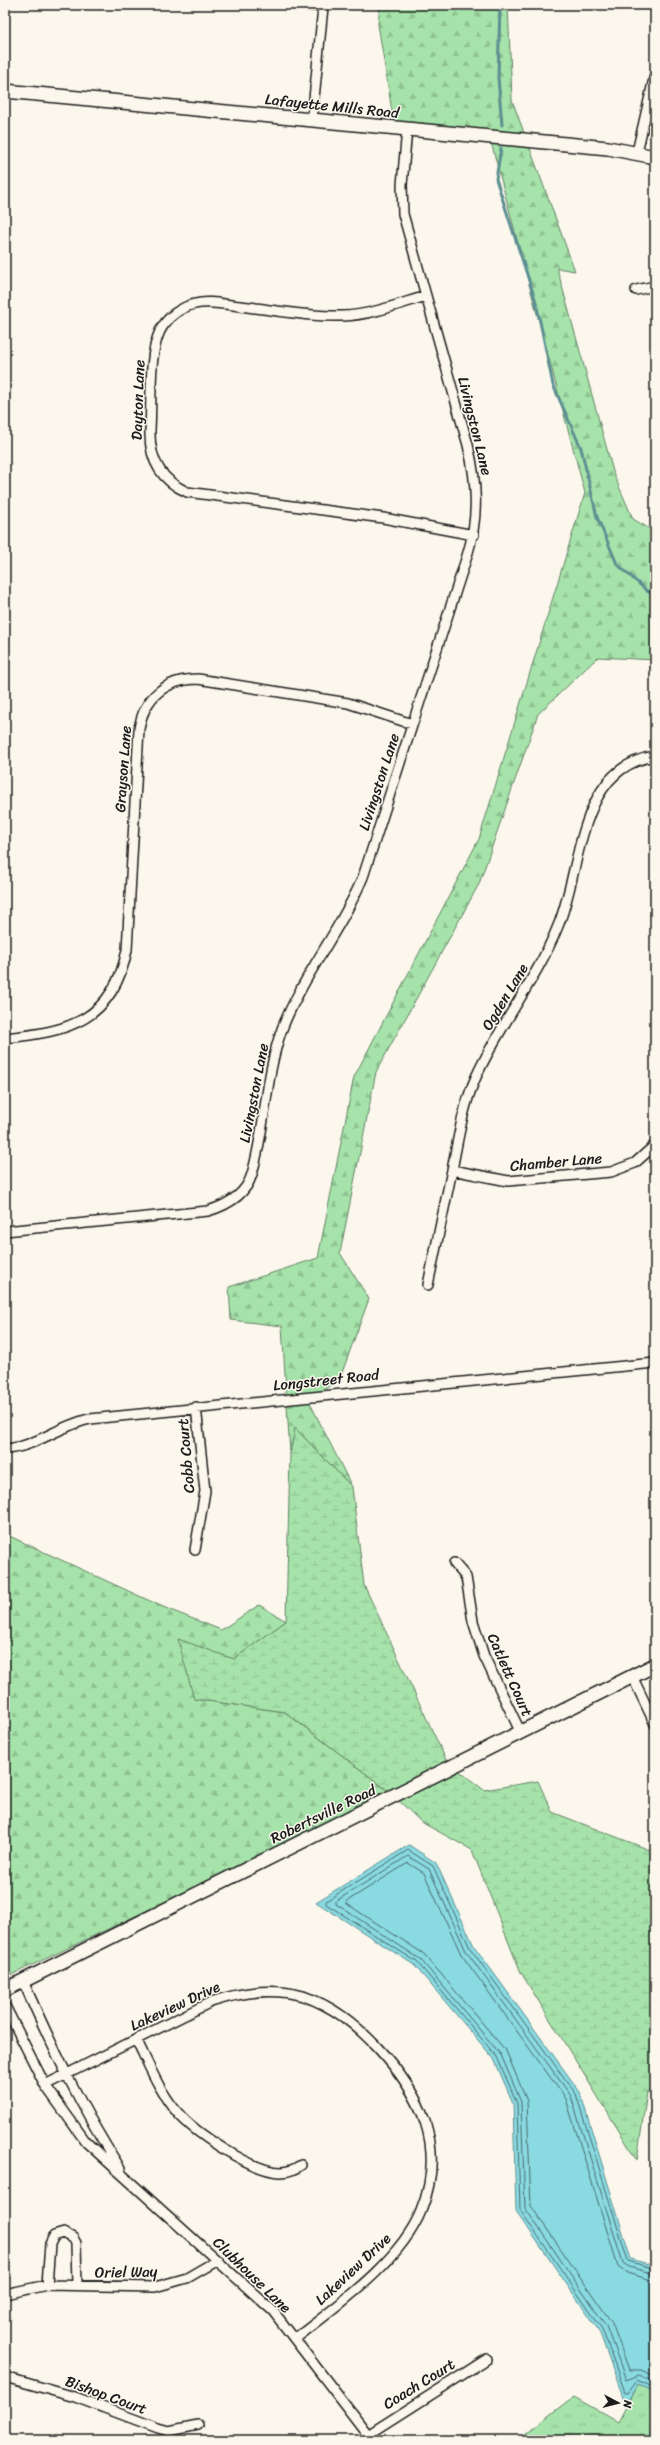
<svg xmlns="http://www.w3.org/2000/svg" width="660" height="2445" font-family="Sriracha,sans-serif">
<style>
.grass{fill:url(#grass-tufts);stroke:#618063}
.forest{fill:url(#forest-firs);stroke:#618063}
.wetland{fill:url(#wetland-marsh);stroke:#618063}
.water{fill:#89dae1;stroke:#5d8e92}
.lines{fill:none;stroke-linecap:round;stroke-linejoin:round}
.shore{stroke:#48686b;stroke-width:1}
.stream{stroke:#5d8e92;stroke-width:3}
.street-casing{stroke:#1c1c1c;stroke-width:12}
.secondary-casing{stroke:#1c1c1c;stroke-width:16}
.street{stroke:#fbf7ec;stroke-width:9}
.secondary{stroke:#fbf7ec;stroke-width:13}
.labels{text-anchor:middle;stroke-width:3;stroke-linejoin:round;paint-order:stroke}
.street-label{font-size:15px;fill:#1c1c1c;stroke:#fbf7ec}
</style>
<defs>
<pattern id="grass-tufts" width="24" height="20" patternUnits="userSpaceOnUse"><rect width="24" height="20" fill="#a6e3aa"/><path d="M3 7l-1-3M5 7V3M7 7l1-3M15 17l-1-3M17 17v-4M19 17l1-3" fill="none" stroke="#8ec292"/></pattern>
<pattern id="forest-firs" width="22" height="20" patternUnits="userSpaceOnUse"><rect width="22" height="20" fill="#a6e3aa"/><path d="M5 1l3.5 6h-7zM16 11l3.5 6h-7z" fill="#8ec292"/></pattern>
<pattern id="wetland-marsh" width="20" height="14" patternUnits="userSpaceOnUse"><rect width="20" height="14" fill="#a6e3aa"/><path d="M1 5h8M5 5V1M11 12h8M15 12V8" fill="none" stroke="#8ec292"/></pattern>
</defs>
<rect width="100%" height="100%" fill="#fbf7ec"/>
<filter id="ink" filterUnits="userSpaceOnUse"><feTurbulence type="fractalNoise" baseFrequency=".025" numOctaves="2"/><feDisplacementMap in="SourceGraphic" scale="8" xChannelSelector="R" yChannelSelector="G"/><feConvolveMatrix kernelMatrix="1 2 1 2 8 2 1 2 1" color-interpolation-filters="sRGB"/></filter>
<g filter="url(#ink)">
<path class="grass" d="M638,2384L655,2392V2440H518L574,2397L618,2422Z"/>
<path class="forest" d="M380,5H508L512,100L575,271L557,268L614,475L633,519L655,532V660L598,657L538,714L479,884L376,1072L340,1253L369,1299L340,1378L309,1401L352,1487L296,1429L290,1454L282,1326L231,1320L229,1287L318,1258L354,1077L479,839L585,493L491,142L395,130L378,24Z
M5,1534L163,1607L221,1630L259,1605L286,1621L234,1659L194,1699L285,1712L390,1792L247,1863L5,1978Z"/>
<path class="wetland" d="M295,1428L352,1487L364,1585L447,1762L484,1790L538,1781L552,1812L655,1852V2094L647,2092L637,2160L520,1971L472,1850L421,1822L390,1792L285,1712L194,1699L178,1639L234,1659L286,1621L290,1454Z"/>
<path class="water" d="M409,1845L436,1863L474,1946L580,2092L631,2259L655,2266V2392L638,2384L626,2405L599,2331L516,2211L513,2103L494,2059L414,1965L316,1902Z"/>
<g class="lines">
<path class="shore" d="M655,2269L628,2261L576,2094L470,1948L433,1866L408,1850L326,1901V1904L417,1962L497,2057L517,2103L520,2210L602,2329L625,2392H628L637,2380L655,2388
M655,2274L629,2267L623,2263L571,2096L466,1951L429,1869L408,1856L336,1901V1904L420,1959L501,2055L521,2102L525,2208L606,2326L626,2380L639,2375L655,2382
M655,2281L627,2273L618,2266L566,2099L461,1954L424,1873L408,1863L347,1901V1904L424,1954L506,2051L527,2101L531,2206L612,2323L629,2370H641L655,2376"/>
<path class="stream" d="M500,5L498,78L502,125
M501,148L496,179L536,302L553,385L581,448L597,517L617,564L647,591L655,594"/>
<g class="street-casing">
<path id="street" d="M307,5L323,7V5
M312,119L323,7
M637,152L655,74
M636,290L655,286
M426,296C399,304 371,315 343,316C309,317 274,310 240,306C226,305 209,300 195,304C181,307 167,317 160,331C148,356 152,401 150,430C149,459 160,480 187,492L383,518L474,535
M5,1038C68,1032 113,1021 127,950L139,729C144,697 166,679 198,679L348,703L412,724
M452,1170L508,1181L611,1172L635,1163L655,1145
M5,1231L208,1211C228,1205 246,1195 252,1174C266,1126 265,1076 282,1029C303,975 341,930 363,877L467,556C479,518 477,483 468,445L403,214L402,185L407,129
M428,1285C436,1247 444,1208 452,1170C458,1139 463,1106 476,1077C500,1024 537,979 558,926C582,869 577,767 655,756
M5,1449C34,1448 60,1425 90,1419L655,1363
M195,1550L205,1491L196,1407
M454,1563L466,1577L473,1621L484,1656L520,1731
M632,1676L655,1724
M23,1981C51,2044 82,2110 120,2168
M5,2006L45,2085L86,2142L273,2311L372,2440
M136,2039C148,2063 159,2091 177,2112C195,2133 253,2172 281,2172C289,2172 295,2169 301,2165
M45,2085L211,2002C241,1992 272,1987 303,1996C333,2006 355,2024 377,2047C421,2094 447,2146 421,2211C401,2261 337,2306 295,2339
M47,2285L50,2244L54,2236L64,2233L73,2238L76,2243L77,2286
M5,2294L47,2285L155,2287L187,2278L218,2260
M5,2377L75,2397L158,2428L169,2431L198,2425
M360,2440L487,2359"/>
</g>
<g class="secondary-casing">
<path id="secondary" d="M5,91L608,148L655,157
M5,1990L655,1665"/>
</g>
<use href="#street" class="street"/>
<use href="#secondary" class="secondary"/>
</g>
</g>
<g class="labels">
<g class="street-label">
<text transform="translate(332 106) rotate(6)" y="5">Lafayette Mills Road</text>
<text transform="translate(138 400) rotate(-88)" y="5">Dayton Lane</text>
<text transform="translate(475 426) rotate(76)" y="5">Livingston Lane</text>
<text transform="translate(123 769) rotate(-86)" y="5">Grayson Lane</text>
<text transform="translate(379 782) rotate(-72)" y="5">Livingston Lane</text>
<text transform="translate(505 997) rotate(-59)" y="5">Ogden Lane</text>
<text transform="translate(254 1093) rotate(-79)" y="5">Livingston Lane</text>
<text transform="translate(556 1162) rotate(-5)" y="5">Chamber Lane</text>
<text transform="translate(326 1380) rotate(-6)" y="5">Longstreet Road</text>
<text transform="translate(186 1456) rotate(-95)" y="5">Cobb Court</text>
<text transform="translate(510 1675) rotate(66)" y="5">Catlett Court</text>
<text transform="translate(323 1814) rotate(-26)" y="5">Robertsville Road</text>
<text transform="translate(175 2006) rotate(-25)" y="5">Lakeview Drive</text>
<text transform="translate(353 2269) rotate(-43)" y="5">Lakeview Drive</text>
<text transform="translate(126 2272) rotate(-1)" y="5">Oriel Way</text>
<text transform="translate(252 2275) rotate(44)" y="5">Clubhouse Lane</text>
<text transform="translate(419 2384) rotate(-32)" y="5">Coach Court</text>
<text transform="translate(106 2395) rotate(20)" y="5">Bishop Court</text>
</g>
</g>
<rect width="660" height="2445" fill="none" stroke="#fbf7ec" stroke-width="20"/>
<rect x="10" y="10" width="640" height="2425" fill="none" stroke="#1c1c1c" stroke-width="1.5" filter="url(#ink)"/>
<g transform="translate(618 2403) rotate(97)" stroke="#fbf7ec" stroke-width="3" paint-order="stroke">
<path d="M0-3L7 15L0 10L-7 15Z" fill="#1c1c1c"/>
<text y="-6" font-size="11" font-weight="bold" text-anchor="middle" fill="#1c1c1c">N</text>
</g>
</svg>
